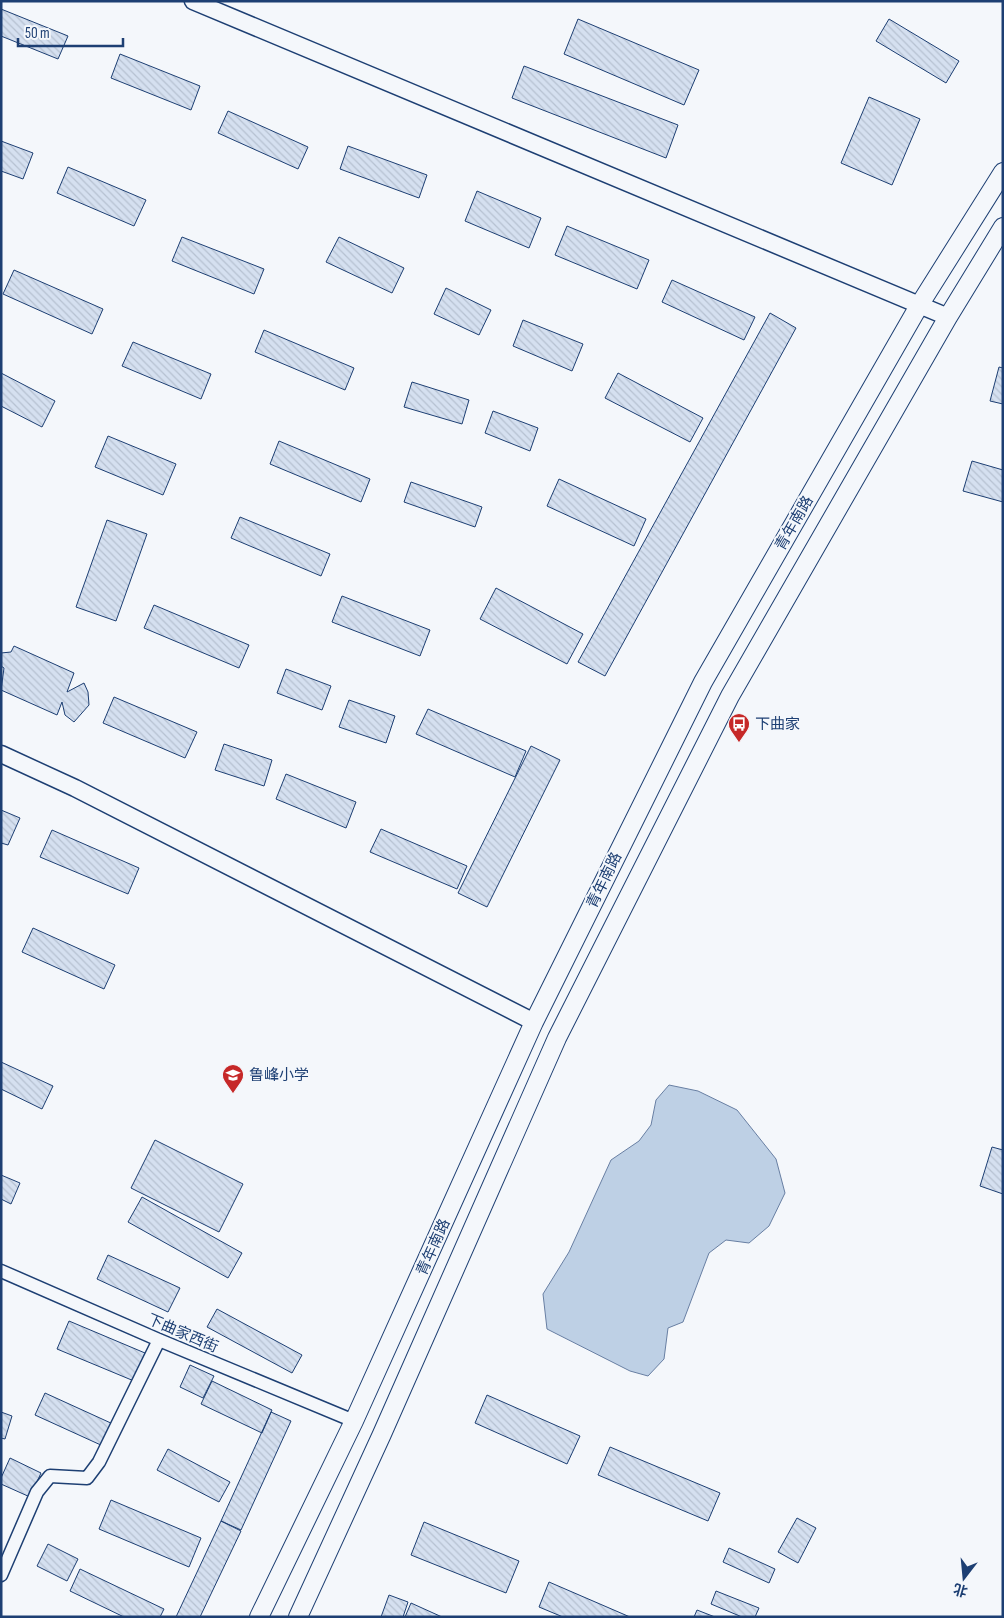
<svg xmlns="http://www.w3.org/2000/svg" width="1004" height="1618" font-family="'Sofia Sans Condensed','Noto Sans SC',sans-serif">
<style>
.water{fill:#bed0e5;stroke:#687fa3}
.building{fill:url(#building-back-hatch);stroke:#1d3f73}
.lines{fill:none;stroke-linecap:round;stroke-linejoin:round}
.minor-casing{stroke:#1d3f73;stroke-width:15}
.tertiary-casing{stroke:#1d3f73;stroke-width:19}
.secondary-casing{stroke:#1d3f73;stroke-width:20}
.minor{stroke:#f4f7fb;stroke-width:12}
.tertiary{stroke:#f4f7fb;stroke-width:16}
.secondary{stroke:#f4f7fb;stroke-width:18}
.labels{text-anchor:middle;stroke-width:4;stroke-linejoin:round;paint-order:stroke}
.street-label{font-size:15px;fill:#1d3f73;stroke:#f4f7fb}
.poi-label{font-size:15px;fill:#1d3f73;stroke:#f4f7fb;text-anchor:start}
</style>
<defs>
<pattern id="building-back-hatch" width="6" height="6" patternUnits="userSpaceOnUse" patternTransform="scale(1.25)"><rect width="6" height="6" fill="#d5e0f0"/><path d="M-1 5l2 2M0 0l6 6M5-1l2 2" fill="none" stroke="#b6c1d1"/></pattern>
</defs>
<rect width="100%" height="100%" fill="#f4f7fb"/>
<path class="water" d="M669,1085L698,1091L737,1110L776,1159L785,1193L769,1226L749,1243L726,1240L709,1253L683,1322L668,1328L664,1359L648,1376L630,1371L547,1329L543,1294L569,1252L611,1160L639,1141L651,1125L656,1100Z"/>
<path class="building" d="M1,9L68,36L58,59L1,36Z
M578,19L699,70L684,105L564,54Z
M889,19L959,61L946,83L876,41Z
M120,54L200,86L191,110L111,78Z
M524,66L678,125L666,158L512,98Z
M869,97L920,119L892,185L841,163Z
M228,111L308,147L298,169L218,133Z
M1,141L33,153L23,179L1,171Z
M348,146L427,175L419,198L340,169Z
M68,167L146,200L134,226L57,193Z
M477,191L541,218L529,248L465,221Z
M567,226L649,260L637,289L555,255Z
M182,237L264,269L254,294L172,261Z
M339,237L404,268L392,293L326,262Z
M14,270L103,309L92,334L3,294Z
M672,280L755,317L744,340L662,302Z
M446,288L491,310L479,335L434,314Z
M770,313L796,328L605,676L578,662Z
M523,320L583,344L572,371L513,346Z
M264,330L354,368L345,390L255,352Z
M133,342L211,374L201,399L122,366Z
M999,367L1003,368V404L990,401Z
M1,373L55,401L42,427L1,406Z
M618,373L703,418L690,442L605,398Z
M412,382L469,400L462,424L404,407Z
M493,411L538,428L530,451L485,433Z
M108,436L176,464L163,495L95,467Z
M279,441L370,479L361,502L270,464Z
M972,461L1003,470V502L963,491Z
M559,479L646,519L634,546L547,506Z
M411,482L482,507L475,527L404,502Z
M240,517L330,554L321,576L231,538Z
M107,520L147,534L116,621L76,607Z
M496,588L583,634L567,664L480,619Z
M342,596L430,630L420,656L332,622Z
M154,605L249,645L239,668L144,628Z
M14,646L74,673L67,692L84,683L88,692L89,705L74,722L65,715L62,702L57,715L1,690L4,668L1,666V653L11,652Z
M286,669L331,686L322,710L277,693Z
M114,697L197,732L185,758L103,723Z
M349,700L395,716L386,743L339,727Z
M428,709L526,751L515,777L416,734Z
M224,744L272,760L264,786L215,770Z
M531,746L560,760L487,907L458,893Z
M286,774L356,802L346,828L276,799Z
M1,810L20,818L8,845L1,843Z
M381,829L467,866L457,889L370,852Z
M52,830L139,868L128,894L40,857Z
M33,928L115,965L104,989L22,952Z
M1,1062L53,1086L42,1109L1,1089Z
M155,1140L243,1184L219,1232L131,1188Z
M992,1147L1003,1150V1194L980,1186Z
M1,1175L20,1183L11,1204L1,1199Z
M142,1197L242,1253L228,1278L128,1222Z
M108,1255L180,1288L168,1312L97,1279Z
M217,1309L302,1355L292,1373L207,1327Z
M69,1321L145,1353L134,1381L57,1349Z
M190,1365L214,1376L203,1398L180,1387Z
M212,1381L272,1410L262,1433L201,1404Z
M45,1393L113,1424L103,1446L35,1415Z
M487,1395L580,1436L567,1464L475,1423Z
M1,1412L12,1416L5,1439L1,1438Z
M271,1412L291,1421L241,1530L221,1521Z
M610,1447L720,1493L708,1521L598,1475Z
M168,1449L230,1482L219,1502L157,1470Z
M10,1458L41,1473L30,1497L1,1484V1478Z
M111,1500L201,1538L189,1567L99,1529Z
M797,1518L816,1528L798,1563L778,1552Z
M221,1521L241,1531L200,1617H176Z
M424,1522L519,1561L506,1593L411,1555Z
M48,1544L78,1559L67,1581L37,1566Z
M729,1548L775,1569L769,1583L723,1562Z
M80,1569L164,1609L160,1617H124L70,1591Z
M549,1582L630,1617H563L539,1607Z
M716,1591L759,1608L755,1617H742L711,1604Z
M389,1595L408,1602L403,1617H381Z
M411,1603L442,1617H405Z
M697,1610L715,1617H694Z"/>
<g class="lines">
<g class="minor-casing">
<path id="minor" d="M1,1271L159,1340L354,1421
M1,1575L37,1492L50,1476L87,1478L99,1462L159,1340"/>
</g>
<g class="tertiary-casing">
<path id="tertiary" d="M193,1L948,317
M1,754L75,788L534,1022"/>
</g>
<g class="secondary-casing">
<path id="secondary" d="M259,1617L354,1421L534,1022L703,682L920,304L1003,172
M298,1617L382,1434L557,1038L730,696L948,317L1003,227"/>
</g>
<use href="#minor" class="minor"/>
<use href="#tertiary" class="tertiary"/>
<use href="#secondary" class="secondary"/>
</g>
<defs>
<g id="bus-pin" transform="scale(1.125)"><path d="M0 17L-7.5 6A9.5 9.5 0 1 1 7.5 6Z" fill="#c62828" stroke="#f4f7fb"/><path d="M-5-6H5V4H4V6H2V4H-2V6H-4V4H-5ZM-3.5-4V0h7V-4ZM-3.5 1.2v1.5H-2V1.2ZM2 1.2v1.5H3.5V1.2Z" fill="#fff"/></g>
<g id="school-pin" transform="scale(1.125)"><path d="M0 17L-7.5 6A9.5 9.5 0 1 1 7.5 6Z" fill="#c62828" stroke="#f4f7fb"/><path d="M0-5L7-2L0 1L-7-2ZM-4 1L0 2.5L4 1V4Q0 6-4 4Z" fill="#fff"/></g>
</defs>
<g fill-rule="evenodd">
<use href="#bus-pin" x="739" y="724"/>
<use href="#school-pin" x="233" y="1075"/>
</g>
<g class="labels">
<g class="street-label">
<text transform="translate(794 523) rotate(-60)" y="5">青年南路</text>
<text transform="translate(604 880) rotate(-64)" y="5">青年南路</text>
<text transform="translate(433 1247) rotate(-66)" y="5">青年南路</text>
<text transform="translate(183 1333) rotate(23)" y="5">下曲家西街</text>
</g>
<g class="poi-label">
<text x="755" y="729">下曲家</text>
<text x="249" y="1080">鲁峰小学</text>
</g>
</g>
<rect width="1004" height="1618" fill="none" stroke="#1d3f73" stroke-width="5"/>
<g transform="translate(964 1578) rotate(196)" stroke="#f4f7fb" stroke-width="4" paint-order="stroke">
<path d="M0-4L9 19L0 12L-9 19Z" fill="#1d3f73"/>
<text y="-8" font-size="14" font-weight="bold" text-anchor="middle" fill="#1d3f73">北</text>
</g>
<path d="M18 38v8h105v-8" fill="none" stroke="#1d3f73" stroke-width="2.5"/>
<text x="25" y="38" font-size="15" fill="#1d3f73" stroke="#f4f7fb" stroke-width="4" paint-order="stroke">50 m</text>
</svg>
